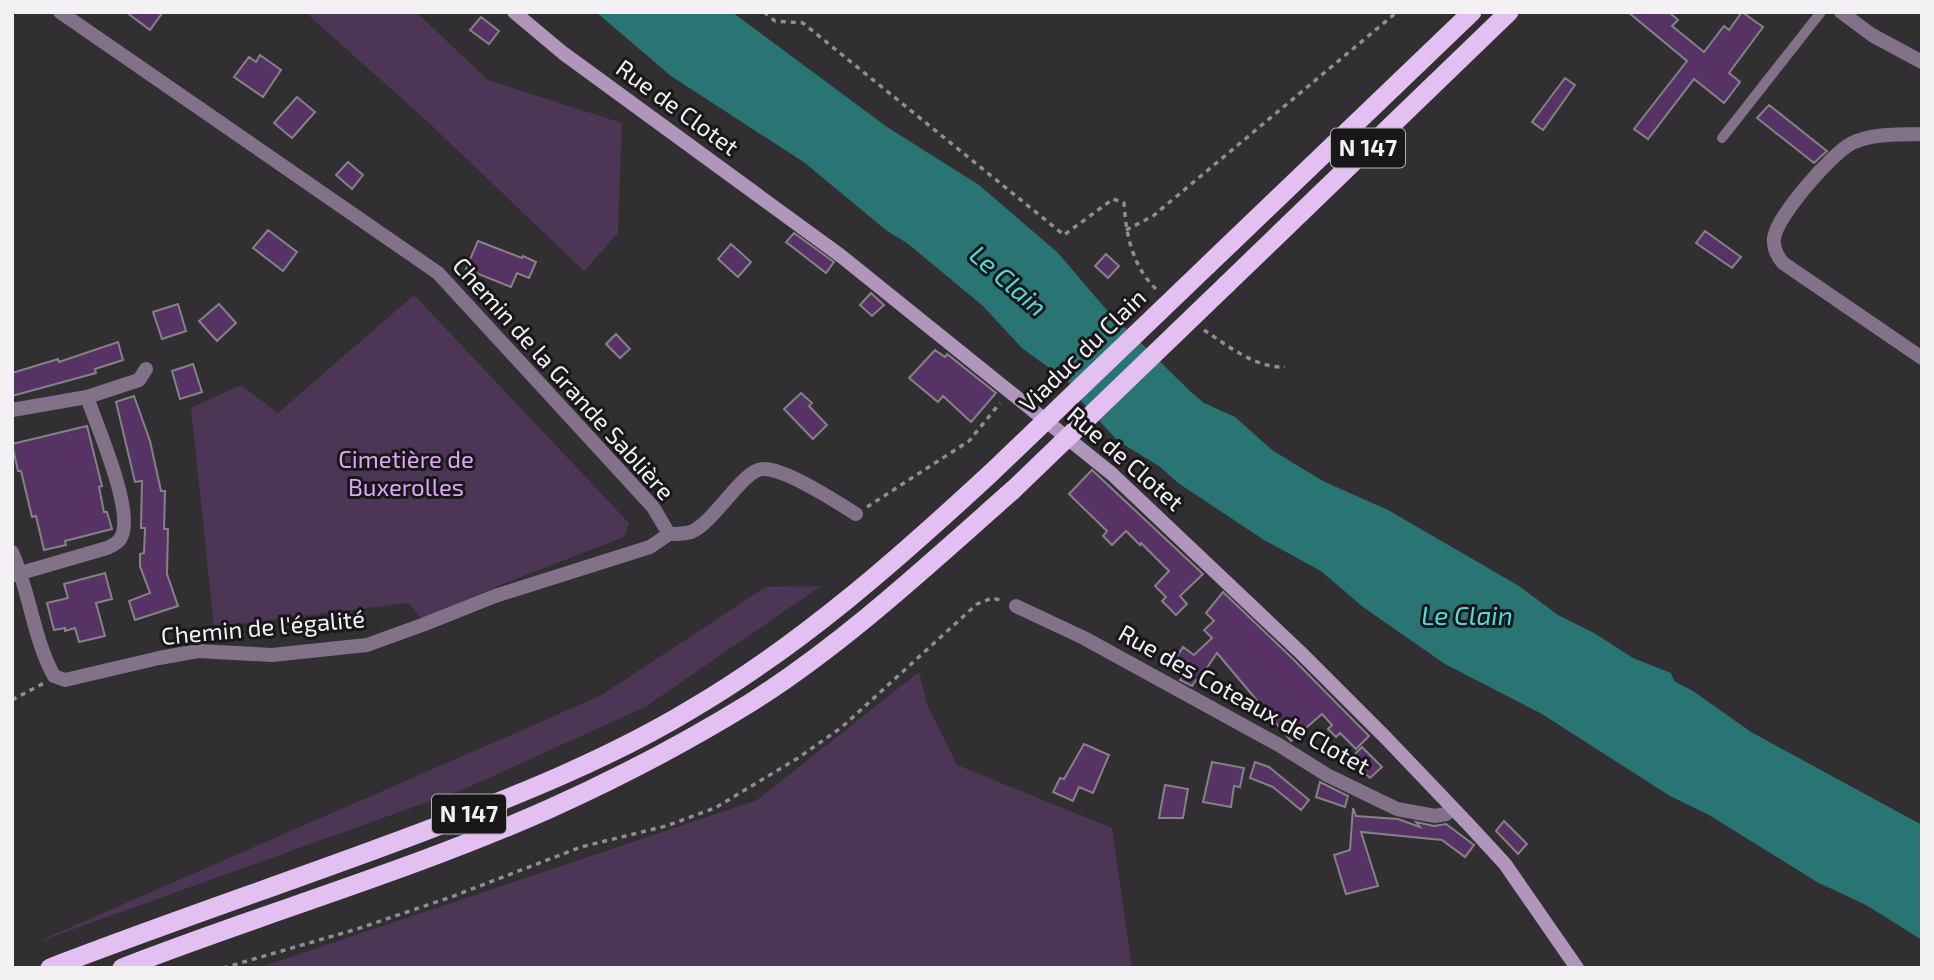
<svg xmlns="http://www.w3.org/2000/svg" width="1934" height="980" font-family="'Exo 2',sans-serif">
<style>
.green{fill:#4c3555}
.water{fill:#297574}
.building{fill:#573365;stroke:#858287;stroke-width:2}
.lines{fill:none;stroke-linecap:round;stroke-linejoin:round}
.path{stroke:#908d90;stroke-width:3.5;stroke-dasharray:5 5;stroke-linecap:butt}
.service{stroke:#827189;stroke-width:10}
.minor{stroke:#827189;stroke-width:14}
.secondary{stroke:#b196bc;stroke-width:14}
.trunk{stroke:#e3c0f1;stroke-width:19}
.trunk-bridge{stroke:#e3c0f1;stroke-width:19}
.labels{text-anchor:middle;stroke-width:6;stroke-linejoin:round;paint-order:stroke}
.shield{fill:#191719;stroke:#b2b0b2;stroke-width:2}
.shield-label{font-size:23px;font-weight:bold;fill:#f3f1f3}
.street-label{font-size:24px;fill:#f3f1f3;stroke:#191719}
.park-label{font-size:24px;fill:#dda6f4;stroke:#191719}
.water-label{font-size:26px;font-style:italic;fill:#4bdddb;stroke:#191719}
</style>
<rect width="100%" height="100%" fill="#322f33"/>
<path class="green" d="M305,12H416L488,80L622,123L618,233L584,271L427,121Z
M414,295L629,523L624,537L500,585L422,619L408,603L214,627L191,408L241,385L278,413Z
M821,586L645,707L469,787L32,944L600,696L766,587Z
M919,672L927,704L957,765L1112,828L1132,968H258L757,800Z"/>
<path class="water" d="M596,12H732L887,127L979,185L1058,253L1105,308L1191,392L1204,403L1235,417L1272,450L1298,466L1325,482L1388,510L1519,586L1558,615L1594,633L1633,658L1671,673L1674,681L1693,691L1751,732L1922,825V940L1866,905L1817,882L1709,815L1670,796L1542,714L1445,664L1363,607L1321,571L1264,540L1178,483L1159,466L1118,441L1082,402L1071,384L1022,348L983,306L907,243L887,231L805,163L671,76Z"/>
<path class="building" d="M126,12H163L150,30Z
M1628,12H1669L1678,20L1672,26L1704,52L1724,26L1729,30L1742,12L1763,27L1729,73L1740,82L1724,103L1694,79L1648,139L1634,129L1687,61Z
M481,17L499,31L489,44L470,30Z
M260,55L281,70L263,97L234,77L249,57L256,62Z
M1565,78L1575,85L1543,130L1532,122Z
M297,97L315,112L292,138L274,123Z
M1769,105L1827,151L1814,163L1757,118Z
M348,162L363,175L352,189L336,175Z
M268,230L297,252L283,271L253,248Z
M1705,231L1741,257L1732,268L1696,243Z
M794,233L834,262L826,273L786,242Z
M478,241L522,258L523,256L536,262L529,278L517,273L511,287L466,269Z
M731,244L751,262L738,277L718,259Z
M1106,254L1119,266L1108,278L1095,266Z
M871,293L884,305L872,316L860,305Z
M178,304L186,331L162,339L153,312Z
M219,304L236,323L217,341L199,321Z
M616,334L630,349L620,358L606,344Z
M118,342L123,360L95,369L96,373L12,396V373L58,359L59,362Z
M935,350L945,357L947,354L996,393L971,422L943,396L938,402L909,378Z
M193,364L202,392L180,399L172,371Z
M801,393L812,403L809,406L827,425L813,439L784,409Z
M134,396L150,441L161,491H165L164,529H168L167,574L178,606L135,620L129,601L150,593L140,566V554L144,553L145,528H141L142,481L135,482L116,402Z
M87,426L102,486L99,487L104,512H107L112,529L65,541L66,545L44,550L36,516L32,517L21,471H18L12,444Z
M1092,470L1203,574L1180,596L1187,604L1176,615L1162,601L1166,597L1155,586L1169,571L1141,543L1140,545L1126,531L1112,545L1103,536L1107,531L1069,494Z
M105,573L112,599L96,603L105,636L79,642L75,628L65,631V628L54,630L47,603L68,598L64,584Z
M1223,592L1293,659L1369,736L1356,749L1340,733L1336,737L1328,729L1332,725L1322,714L1291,741L1217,653L1198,681L1196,680L1192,686L1180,680L1186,673L1172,664L1183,647L1194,655L1212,638L1204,630L1214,621L1206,613Z
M1084,744L1109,755L1093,793L1079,787L1073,801L1053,792L1060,778L1064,779Z
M1362,747L1382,767L1370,778L1350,759Z
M1212,762L1244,768L1240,787L1234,786L1231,807L1203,802Z
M1255,762L1269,767L1309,800L1301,810L1273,787L1250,778Z
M1320,782L1348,796L1345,807L1316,797Z
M1165,785L1188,789L1183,818H1159Z
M1353,808L1356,816L1398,819L1420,827L1416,822L1434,826L1446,824L1474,845L1465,857L1442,840L1361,832L1378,886L1346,894L1334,855L1350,850Z
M1504,821L1527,844L1518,854L1496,831Z"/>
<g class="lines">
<path class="path" d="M764,12L775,21L803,23L1064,235L1113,199L1124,203C1126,236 1133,268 1158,291
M1126,230L1153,216L1397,12
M1204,330C1228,346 1255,368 1285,367
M867,507L969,441L1000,403
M12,700L44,683
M223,968L357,929L451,897L581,847L666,826L715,808L798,758L842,727L977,604L992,598L1004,601"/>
<path class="service" d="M1722,138L1821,12"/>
<path class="minor" d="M60,12L438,273L653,507L669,534C676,534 684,534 691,532C715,522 743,469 763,469C785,468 837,502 856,514
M1841,12L1872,35L1922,62
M1922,134C1898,135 1874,133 1852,143C1832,153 1777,216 1774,238C1773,247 1777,256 1783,263L1922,358
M12,410L87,397L139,380L146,369
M12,552C30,592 33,638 54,676L65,680L159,658L198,651L272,655L367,645L425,624L495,596L650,547L669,534
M14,575L107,548C111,546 118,543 120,539C137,516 96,424 87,397
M1016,606L1084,638L1279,745L1327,775L1397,809L1435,816L1446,814L1453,809"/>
<path class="secondary" d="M514,12L563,53L841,256L1112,474L1300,652L1386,738L1470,826L1505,864L1577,968"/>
<path class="trunk" d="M1208,265L1472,12
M1227,284L1509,12
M50,968C174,920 301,878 425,831C515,796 607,760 690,710C801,645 897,560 991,473
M122,968C263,913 410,871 549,809C618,778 685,743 750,703C845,643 929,564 1013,490"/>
<path class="trunk-bridge" d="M991,473L1208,265
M1013,490L1227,284"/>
</g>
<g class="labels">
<g class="shield">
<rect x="1331" y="128.5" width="74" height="39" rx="5"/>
<rect x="432" y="794.5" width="74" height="39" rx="5"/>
</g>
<g class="shield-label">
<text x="1368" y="156">N 147</text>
<text x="469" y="822">N 147</text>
</g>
<g class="street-label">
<text transform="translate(677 108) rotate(36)" y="8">Rue de Clotet</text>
<text transform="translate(1083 351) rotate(-44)" y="8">Viaduc du Clain</text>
<text transform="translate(563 379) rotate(48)" y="8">Chemin de la Grande Sablière</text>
<text transform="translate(1125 459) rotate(41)" y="8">Rue de Clotet</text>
<text transform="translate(263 628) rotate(-5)" y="8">Chemin de l'égalité</text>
<text transform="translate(1244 700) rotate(29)" y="8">Rue des Coteaux de Clotet</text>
</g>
<g class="park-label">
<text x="406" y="468">Cimetière de<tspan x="406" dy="28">Buxerolles</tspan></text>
</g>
<g class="water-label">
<text transform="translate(1008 281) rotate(41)" y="9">Le Clain</text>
<text x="1467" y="625">Le Clain</text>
</g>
</g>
<rect width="1934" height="980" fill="none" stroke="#f3f1f3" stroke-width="28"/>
</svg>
